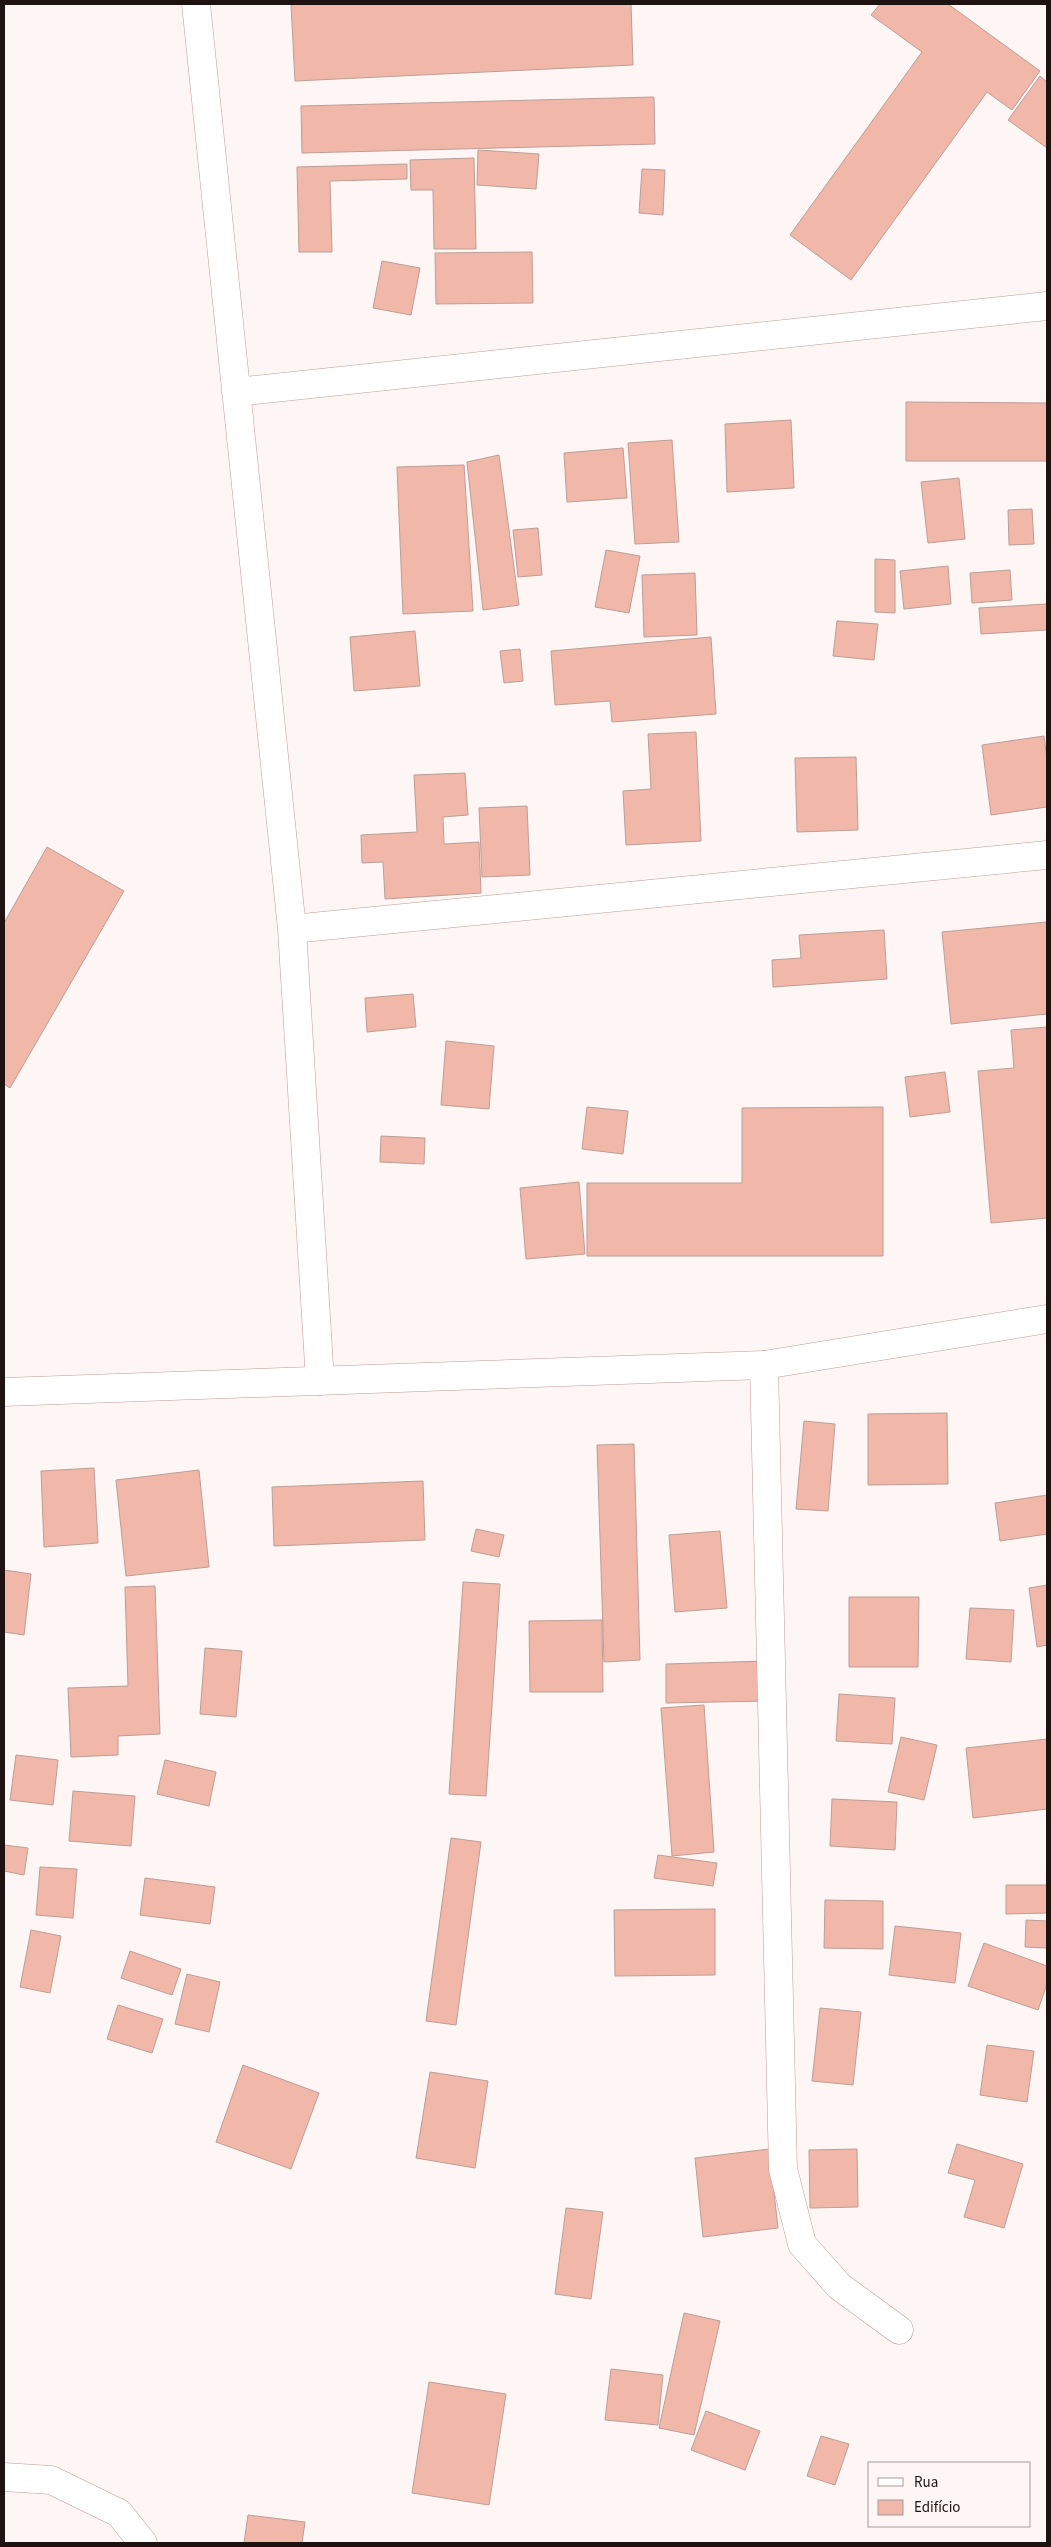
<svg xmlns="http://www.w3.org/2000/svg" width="1051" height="2547" font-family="'Source Sans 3',sans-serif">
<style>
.building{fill:#f1b8aa;stroke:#bd9d96}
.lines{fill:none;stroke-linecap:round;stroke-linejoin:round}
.street-casing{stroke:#bd9d96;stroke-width:29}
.secondary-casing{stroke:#bd9d96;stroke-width:29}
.street{stroke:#fff;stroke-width:28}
.secondary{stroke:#fff;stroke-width:28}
</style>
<rect width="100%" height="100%" fill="#fdf6f5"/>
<path class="building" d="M291,4H631L633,65L295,81Z
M880,4H948L1040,71L1012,110L987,92L851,280L790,235L922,52L871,15Z
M1040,76L1047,82V148L1008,120Z
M654,97L655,144L302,153L301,106Z
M478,150L539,154L536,189L477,185Z
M474,158L476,249H434L433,190H411L410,160Z
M407,164V179L330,181L332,252H299L297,167Z
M642,169L665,170L663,215L639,213Z
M532,252L533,303L436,304L435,253Z
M382,261L420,268L411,315L373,308Z
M906,402L1047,403V461H906Z
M791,420L794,488L727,492L725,424Z
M672,440L679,542L635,544L628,443Z
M623,448L627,498L567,502L564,453Z
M499,455L519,605L483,610L467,462Z
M464,465L473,611L403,614L397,467Z
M959,478L965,539L928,543L921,482Z
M1032,509L1034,544L1009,545L1008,510Z
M538,528L542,575L518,577L513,530Z
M606,550L640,556L629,613L595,607Z
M875,559L895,560V613L875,612Z
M948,566L951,604L904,609L900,571Z
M1010,570L1012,600L972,603L970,573Z
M695,573L697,635L644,637L642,575Z
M1047,604V630L981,634L979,608Z
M837,621L878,624L874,660L833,656Z
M415,631L420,686L354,691L350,637Z
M711,637L716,714L612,722L610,701L555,705L551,651Z
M520,649L523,681L504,683L500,651Z
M696,732L701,841L626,845L623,791L651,789L648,734Z
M1044,736L1047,759V807L991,815L982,745Z
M856,757L858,830L797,832L795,758Z
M465,773L468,815L443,817L444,844L479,842L481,893L385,899L383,862L362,863L361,835L417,832L414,775Z
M527,806L530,875L482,877L479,808Z
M47,847L124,891L10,1088L4,1084V923Z
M1047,922V1014L951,1024L942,932Z
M884,930L887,979L773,987L772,960L801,958L799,935Z
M413,994L416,1027L367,1032L365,998Z
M1047,1027V1218L991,1223L978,1071L1014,1068L1011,1030Z
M446,1041L494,1046L489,1109L441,1105Z
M945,1072L950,1112L910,1117L905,1077Z
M587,1107L628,1111L623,1154L582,1149Z
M883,1107V1256H587V1183H742V1108Z
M381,1136L425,1138L424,1164L380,1162Z
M579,1182L585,1254L526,1259L520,1188Z
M947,1413L948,1484L868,1485V1414Z
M804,1421L835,1424L828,1511L796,1509Z
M634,1444L640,1660L604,1662L597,1445Z
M94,1468L98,1543L44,1547L41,1471Z
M199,1470L209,1567L126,1576L116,1480Z
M423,1481L425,1540L274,1546L272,1487Z
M1047,1495V1534L1000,1541L995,1503Z
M476,1529L504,1535L499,1557L471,1551Z
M720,1531L727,1608L675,1612L669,1535Z
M4,1570L31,1574L24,1635L4,1632Z
M463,1582L500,1584L486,1796L449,1794Z
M1047,1585V1645L1037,1647L1029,1588Z
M155,1586L160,1734L118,1736V1755L71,1757L68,1688L128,1686L125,1587Z
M849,1597H919L918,1667H849Z
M970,1608L1014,1610L1011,1662L966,1659Z
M602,1620L603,1692H530L529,1621Z
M205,1648L242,1651L236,1717L200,1714Z
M765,1661L766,1701L666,1703V1664Z
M839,1694L895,1698L892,1744L836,1741Z
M704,1705L714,1852L672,1856L661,1708Z
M901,1737L937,1745L924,1800L888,1792Z
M1047,1739V1809L973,1818L966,1748Z
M16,1755L58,1760L53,1805L10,1800Z
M165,1760L216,1772L209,1806L157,1794Z
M73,1791L135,1796L131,1846L69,1841Z
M832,1799L897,1802L895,1850L830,1846Z
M451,1838L481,1842L456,2025L426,2021Z
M4,1845L28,1848L24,1875L4,1871Z
M658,1855L717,1863L713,1886L654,1878Z
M40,1867L77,1869L73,1918L36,1915Z
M145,1878L215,1887L210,1924L140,1915Z
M1006,1885H1047V1913L1006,1914Z
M825,1900L883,1901V1949L824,1948Z
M715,1909V1975L615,1976L614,1910Z
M1026,1920L1047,1921V1948L1025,1947Z
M895,1926L961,1933L955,1983L889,1975Z
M31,1930L61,1936L50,1993L20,1987Z
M984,1943L1047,1966V1984L1038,2010L968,1986Z
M130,1951L181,1969L172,1995L121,1978Z
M187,1974L220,1982L209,2032L175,2024Z
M118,2005L163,2019L152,2053L107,2039Z
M820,2008L861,2012L853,2085L812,2081Z
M987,2045L1034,2051L1027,2102L980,2095Z
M243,2065L319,2093L291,2169L216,2142Z
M430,2072L488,2081L475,2168L416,2158Z
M957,2144L1023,2164L1004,2228L964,2217L975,2180L948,2173Z
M769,2149L778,2228L703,2237L695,2158Z
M857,2149L858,2207L810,2208L809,2150Z
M566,2208L603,2212L591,2299L555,2294Z
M684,2313L720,2321L694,2435L659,2428Z
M611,2369L663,2375L658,2425L605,2420Z
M429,2382L506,2394L489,2505L412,2493Z
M706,2411L760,2431L745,2470L691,2450Z
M821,2436L849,2444L835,2485L807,2476Z
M248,2515L305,2522L302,2543H244Z"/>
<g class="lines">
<g class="street-casing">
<path id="street" d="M196,4L292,929L320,1381
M236,392L1047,306
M292,929L1047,855
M764,1365L783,2169L802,2244L839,2286L899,2330
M4,2477L51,2480L119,2513L143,2543"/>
</g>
<g class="secondary-casing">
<path id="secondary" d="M4,1392L764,1365L1047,1319"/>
</g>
<use href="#street" class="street"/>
<use href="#secondary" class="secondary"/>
</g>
<rect width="1051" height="2547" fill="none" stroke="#1e1310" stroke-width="10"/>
<rect x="868" y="2462" width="162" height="65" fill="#fdf6f5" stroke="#a49b99"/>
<rect x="878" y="2478" width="25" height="8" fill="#ffffff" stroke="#a49b99"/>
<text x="914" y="2487" font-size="15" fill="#1e1310">Rua</text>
<rect x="878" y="2500" width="25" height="15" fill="#f1b8aa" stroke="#a49b99"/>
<text x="914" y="2512" font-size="15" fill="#1e1310">Edifício</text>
</svg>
